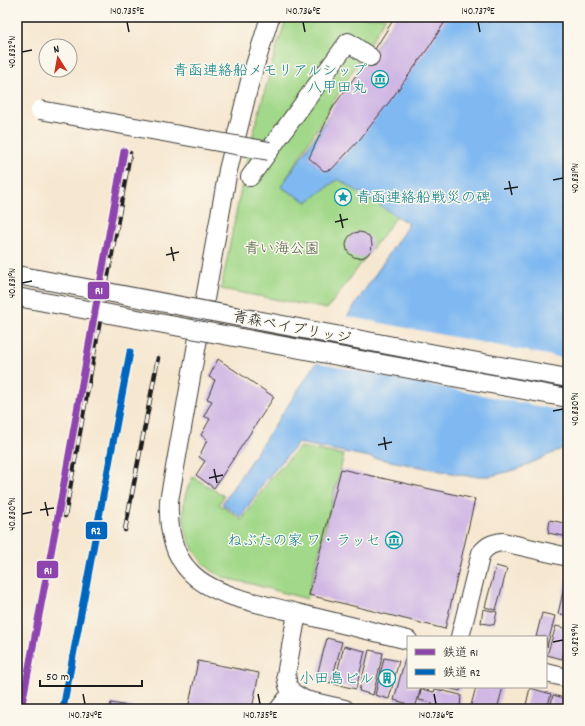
<svg xmlns="http://www.w3.org/2000/svg" width="585" height="726" font-family="Dekko,'Klee One',sans-serif">
<style>
.green{fill:#a2d889;stroke:#5f7a52}
.water{fill:#80b9f1;stroke:#4e6a86}
.pier{fill:#f6e7d0}
.building{fill:#d0b7e4}
.lines{fill:none;stroke-linecap:round;stroke-linejoin:round}
.minor-casing{stroke:#3d3a37;stroke-width:20}
.minor{stroke:#fff;stroke-width:18}
.rail-casing{stroke:#1c1c1c;stroke-width:4.5}
.rail{stroke:#fbf7ec;stroke-width:3;stroke-dasharray:9;stroke-linecap:butt}
.minor-bridge-casing{stroke:#3d3a37;stroke-width:20;stroke-linecap:butt}
.minor-bridge{stroke:#fff;stroke-width:18}
.rail-1-casing{stroke:#fbf7ec;stroke-width:10}
.rail-2-casing{stroke:#fbf7ec;stroke-width:10}
.rail-1{stroke:#8e44ad;stroke-width:7}
.rail-2{stroke:#0065bd;stroke-width:7}
.ticks{fill:none;stroke:#1c1c1c;stroke-width:1.5}
.labels{text-anchor:middle;stroke-width:3;stroke-linejoin:round;paint-order:stroke}
.culture-label{font-size:15px;fill:#0d838f;stroke:#fbf7ec;text-anchor:end}
.park-label{font-size:15px;fill:#4b5e42;stroke:#fbf7ec}
.street-label{font-size:15px;fill:#1c1c1c;stroke:#fbf7ec}
.line-badge{stroke:#fbf7ec;stroke-width:1.5}
.badge-label{font-size:11px;text-anchor:middle;font-weight:bold;fill:#fff}
.neatline{fill:none;stroke:#1c1c1c;stroke-width:1.5}
.ticks-label{font-size:10px;text-anchor:middle;fill:#1c1c1c}
</style>
<rect width="100%" height="100%" fill="#fbf7ec"/>
<filter id="ink" filterUnits="userSpaceOnUse"><feTurbulence type="fractalNoise" baseFrequency=".025" numOctaves="2"/><feDisplacementMap in="SourceGraphic" scale="8" xChannelSelector="R" yChannelSelector="G"/><feConvolveMatrix kernelMatrix="1 2 1 2 8 2 1 2 1" color-interpolation-filters="sRGB"/></filter>
<filter id="wash" filterUnits="userSpaceOnUse"><feTurbulence type="fractalNoise" baseFrequency=".012" numOctaves="4" result="noise"/><feDisplacementMap in="SourceGraphic" scale="16" xChannelSelector="R" yChannelSelector="G"/><feGaussianBlur stdDeviation="0.9" result="paint"/><feColorMatrix in="noise" values="0 0 0 0 0 0 0 0 0 0 0 0 0 0 0 0 0 1.4 0 .05"/><feComposite in="paint" operator="in"/></filter>
<g filter="url(#wash)">
<rect width="100%" height="100%" fill="#f6e7d0"/>
<path class="green" d="M287,17H386L281,187L307,202L338,179L397,216L327,309L221,289L248,153L276,49Z
M300,447L344,455L307,599C287,594 268,588 248,583C239,581 229,580 221,576C202,567 189,547 185,527C181,509 184,492 193,477L224,496L219,504L242,520L270,479Z"/>
<path class="water" d="M396,17H568V446L518,469L491,476H467L298,443L265,481L241,517L222,504L409,224L338,179L307,202L281,187Z"/>
<path class="pier" d="M345,316L568,359V412L314,362Z"/>
<g id="blocks">
<path class="building" d="M395,17H448L429,47L390,101L360,139L332,169L324,171L309,158L333,107L375,49Z
M346 245a13 13 0 1 1 26 0a13 13 0 1 1-26 0Z
M218,359L274,397L214,488L196,475L205,461L199,457L207,440L201,435L210,419L204,416L212,401L207,399L215,380L209,377Z
M341,469L475,499L445,629L309,595Z
M550,520L568,524V537L548,533Z
M496,566L507,569L496,610L485,607Z
M566,578L568,579V616L558,614Z
M483,609L497,612L494,625L481,623Z
M542,613L555,616L547,647L546,637H536Z
M556,626L568,629V639L562,659L547,655Z
M327,638L342,642L331,683L316,679Z
M344,646L365,651L356,689L334,684Z
M369,650L383,653L373,695L359,691Z
M384,658L399,661L389,699L375,695Z
M405,659L408,660V687H421L415,709H404L405,703L394,700Z
M198,661L259,673L252,709H188Z
M444,687H461L460,691Z
M476,687H503L497,709H470Z
M530,688L551,694L547,709H525Z
M421,689L434,692L435,689L461,695L460,709H431L432,703L419,700Z
M553,695L568,699L566,709H550Z
M111,703L134,707V709H110Z"/>
</g>
</g>
<g filter="url(#ink)">
<use href="#blocks" fill-opacity="0" stroke="#3d3a37" stroke-width="1"/>
<g class="lines">
<g class="minor-casing">
<path id="minor" d="M270,17L250,81L228,170L169,501C165,591 227,595 297,613L286,675L288,686L293,693L305,700L345,709
M250,177L348,42L370,57
M297,613L408,640
M460,637L481,553C488,545 493,543 503,542L568,557
M546,673L568,678
M279,709L286,700L293,693"/>
</g>
<use href="#minor" class="minor"/>
<g class="rail-casing">
<path id="rail" d="M65,516L130,153
M97,525L130,352
M125,530L158,358
M21,709L58,516L124,151"/>
</g>
<use href="#rail" class="rail"/>
<g class="minor-bridge-casing">
<path id="minor-bridge" d="M40,110L269,151
M17,275L478,362L568,378
M17,297L568,398"/>
</g>
<use href="#minor-bridge" class="minor-bridge"/>
<g class="rail-1-casing">
<path id="rail-1" d="M21,709L58,516L124,151"/>
</g>
<g class="rail-2-casing">
<path id="rail-2" d="M63,709L130,352"/>
</g>
<use href="#rail-1" class="rail-1"/>
<use href="#rail-2" class="rail-2"/>
</g>
</g>
<path class="ticks" d="M127,22L129,32M303,22L305,32M478,22L480,32M22,52L32,50M553,180L563,178M509,181L512,195M504,189L518,187M340,214L343,228M335,222L348,219M171,247L174,261M166,255L179,252M22,283L32,281M553,411L563,409M384,437L386,450M378,445L392,442M214,469L217,483M209,478L223,475M45,502L48,516M40,510L54,508M22,514L32,512M553,642L563,640M83,694L85,704M258,694L260,704M434,694L436,704"/>
<defs>
<g id="museum-ring" transform="scale(0.9)"><circle r="9.5" fill="#fbf7ec" stroke="#0f9aa8" stroke-width="1.5"/><path d="M0-6L6-3V-2H-6V-3ZM-5-1h2V3h-2ZM-1-1h2V3h-2ZM3-1h2V3H3ZM-6 4H6V6H-6Z" fill="#0f9aa8"/></g>
<g id="sight-ring" transform="scale(0.9)"><circle r="9.5" fill="#fbf7ec" stroke="#0f9aa8" stroke-width="1.5"/><path d="M0-6L1.8-2.2L6-1.7L2.9 1.2L3.7 5.4L0 3.3L-3.7 5.4L-2.9 1.2L-6-1.7L-1.8-2.2Z" fill="#0f9aa8"/></g>
<g id="building-ring" transform="scale(0.9)"><circle r="9.5" fill="#fbf7ec" stroke="#0f9aa8" stroke-width="1.5"/><path d="M-4-6H4V6H1V3H-1V6H-4ZM-2.5-4.3h1.7v1.8h-1.7ZM.8-4.3h1.7v1.8H.8ZM-2.5-1h1.7V.8h-1.7ZM.8-1h1.7V.8H.8Z" fill="#0f9aa8"/></g>
</defs>
<g fill-rule="evenodd">
<use href="#museum-ring" x="380" y="79"/>
<use href="#sight-ring" x="343" y="197"/>
<use href="#museum-ring" x="394" y="540"/>
<use href="#building-ring" x="387" y="678"/>
</g>
<g class="labels">
<g class="culture-label">
<text x="367" y="75">青函連絡船メモリアルシップ<tspan x="367" dy="17">八甲田丸</tspan></text>
<text x="356" y="202" text-anchor="start">青函連絡船戦災の碑</text>
<text x="381" y="545">ねぶたの家 ワ・ラッセ</text>
<text x="374" y="683">小田島ビル</text>
</g>
<g class="park-label">
<text x="282" y="253">青い海公園</text>
</g>
<g class="street-label">
<text transform="translate(292 327) rotate(11)" y="5">青森ベイブリッジ</text>
</g>
</g>
<g class="line-badge">
<rect x="87" y="281" width="23" height="19" rx="4" fill="#8e44ad"/>
<rect x="85" y="521" width="23" height="19" rx="4" fill="#0065bd"/>
<rect x="36" y="560" width="23" height="19" rx="4" fill="#8e44ad"/>
</g>
<g class="badge-label">
<text x="99" y="294">R1</text>
<text x="96" y="534">R2</text>
<text x="48" y="574">R1</text>
</g>
<rect width="585" height="726" fill="none" stroke="#fbf7ec" stroke-width="44"/>
<rect x="407" y="636" width="140" height="52" fill="#fbf7ec" stroke="#a29f99"/>
<rect x="415" y="649" width="20" height="6" fill="#8e44ad" stroke="#a29f99"/>
<text x="443" y="656" font-size="12" fill="#1c1c1c">鉄道 R1</text>
<rect x="415" y="669" width="20" height="6" fill="#0065bd" stroke="#a29f99"/>
<text x="443" y="676" font-size="12" fill="#1c1c1c">鉄道 R2</text>
<g transform="translate(58 58) rotate(349)"><circle r="19" fill="#fbf7ec" stroke="#a29f99"/>
<path d="M0-3L7 15L0 10L-7 15Z" fill="#c8321e"/>
<text y="-6" font-size="11" font-weight="bold" text-anchor="middle" fill="#1c1c1c">N</text>
</g>
<path d="M40 680v6h102v-6" fill="none" stroke="#1c1c1c" stroke-width="2"/>
<text x="46" y="680" font-size="12" fill="#1c1c1c" stroke="#fbf7ec" stroke-width="3" paint-order="stroke">50 m</text>
<rect x="22" y="22" width="541" height="682" class="neatline"/>
<g class="ticks-label">
<text x="127" y="14">140.735°E</text>
<text x="303" y="14">140.736°E</text>
<text x="478" y="14">140.737°E</text>
<text transform="translate(11 52) rotate(-90)" y="4">40.832°N</text>
<text transform="translate(574 178) rotate(-90)" y="4">40.831°N</text>
<text transform="translate(11 283) rotate(-90)" y="4">40.831°N</text>
<text transform="translate(574 409) rotate(-90)" y="4">40.830°N</text>
<text transform="translate(11 514) rotate(-90)" y="4">40.830°N</text>
<text transform="translate(574 640) rotate(-90)" y="4">40.829°N</text>
<text x="85" y="718">140.734°E</text>
<text x="260" y="718">140.735°E</text>
<text x="436" y="718">140.736°E</text>
</g>
</svg>
